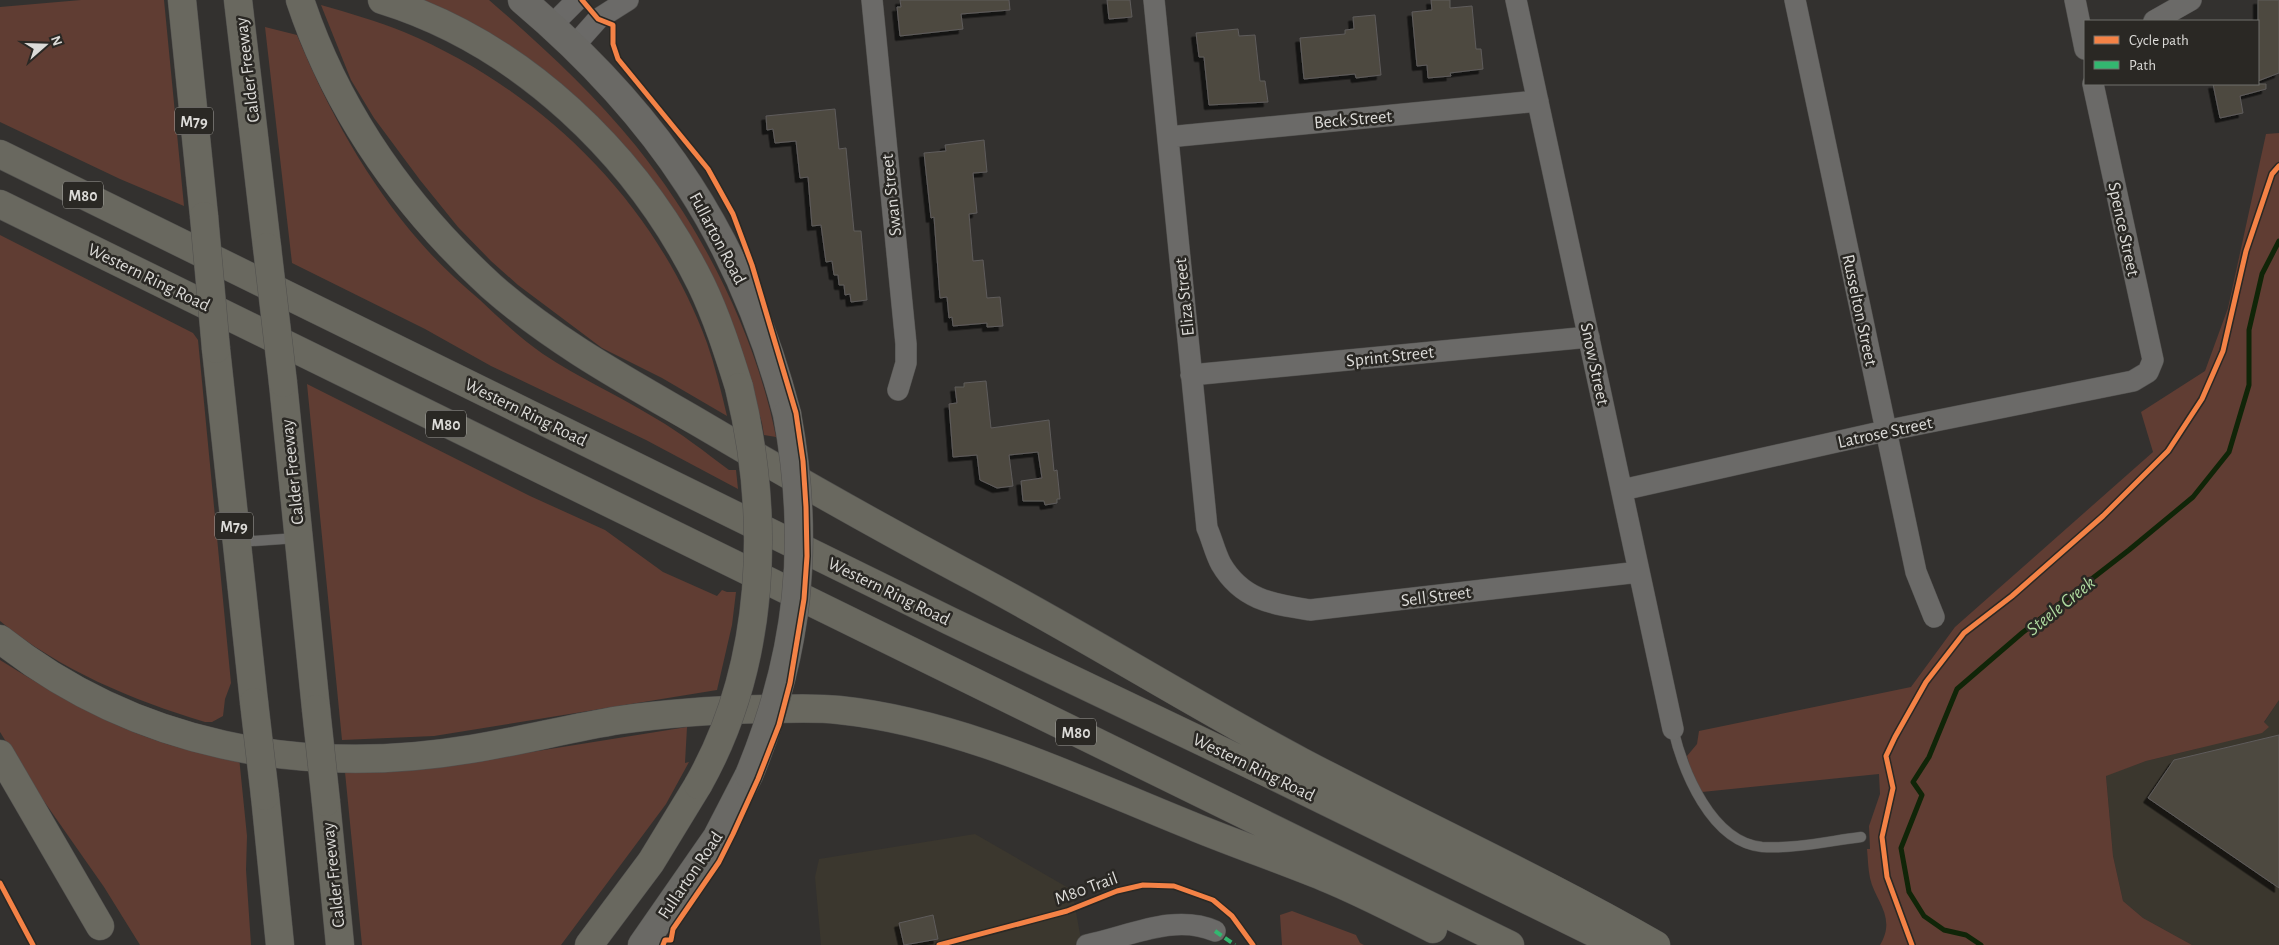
<svg xmlns="http://www.w3.org/2000/svg" width="2279" height="945" font-family="'Alegreya Sans',sans-serif">
<style>
.built{fill:#3b372e}
.green{fill:#603d33}
.lines{fill:none;stroke-linecap:round;stroke-linejoin:round}
.stream{stroke:#102508;stroke-width:5}
.building{fill:#4e4841;stroke:#5e5c5b;filter:url(#shadow)}
.service-casing{stroke:#51504e;stroke-width:11}
.minor-casing{stroke:#51504e;stroke-width:22}
.secondary-casing{stroke:#51504e;stroke-width:29}
.motorway-casing{stroke:#51504e;stroke-width:29}
.service{stroke:#6b6a68;stroke-width:10}
.minor{stroke:#6b6a68;stroke-width:21}
.secondary{stroke:#6a6965;stroke-width:28}
.motorway{stroke:#69685f;stroke-width:28}
.secondary-bridge-casing{stroke:#51504e;stroke-width:29;stroke-linecap:butt}
.motorway-bridge-casing{stroke:#51504e;stroke-width:29;stroke-linecap:butt}
.secondary-bridge{stroke:#6a6965;stroke-width:28}
.motorway-bridge{stroke:#69685f;stroke-width:28}
.quiet{stroke:#33b770;stroke-width:4;stroke-dasharray:8 4;stroke-linecap:butt}
.cycleway-casing{stroke:#2a2824;stroke-width:8}
.cycleway{stroke:#f48246;stroke-width:5}
.labels{text-anchor:middle;stroke-width:5;stroke-linejoin:round;paint-order:stroke}
.shield{fill:#2a2824;stroke:#a7a5a2;stroke-width:1}
.shield-label{font-size:16px;font-weight:bold;fill:#dcdbd8}
.street-label{font-size:18px;fill:#dcdbd8;stroke:#2a2824}
.water-label{font-size:19px;font-style:italic;fill:#afda9f;stroke:#2a2824}
</style>
<defs>
<filter id="shadow"><feDropShadow dx="-4.5" dy="4.5" stdDeviation="0" flood-color="#0009"/></filter>
</defs>
<rect width="100%" height="100%" fill="#33312f"/>
<path class="built" d="M2279,700V945H2192L2143,918L2123,901L2113,856L2106,775L2146,761L2196,749L2264,723Z
M975,834L1072,890L1082,945H821L815,877L819,859Z"/>
<path class="green" d="M81,0H164L184,206L120,179L0,122V7Z
M408,0H489C541,45 593,93 636,146C702,228 756,335 776,437L764,435L762,423L730,318L638,167Z
M321,5C349,13 377,21 404,32C541,90 655,201 707,343C715,366 721,391 727,416L662,378L602,348L518,285L491,261L458,227L420,180L374,118L351,80Z
M265,27L297,35C328,110 367,181 420,242C438,263 459,282 480,300C500,319 521,339 543,354C579,378 618,395 655,418C681,433 705,452 729,470H736L738,489L646,440L491,366L425,329L292,263Z
M2279,133V700L2264,722L2269,727L2262,733L2146,761L2106,776L2113,856L2123,901L2143,918L2192,945H1880C1897,917 1875,901 1870,878C1868,869 1868,859 1867,849H1870L1869,826L1880,794L1879,774L1702,792L1691,771L1687,756L1697,744L1699,731L1911,687L1955,627L2153,452L2141,412L2205,371L2228,308L2266,134Z
M0,235L193,333L198,340L231,683L225,699L223,716L212,722H205C132,700 60,670 0,621Z
M307,384L530,496L605,530L663,572L717,596L722,590L727,592H736L732,625L717,690L434,736L342,740Z
M0,660C60,697 123,735 193,751C208,754 224,755 239,757L247,836L246,870L251,945H140L104,887L34,787L0,732Z
M687,727L685,763L689,762L666,804L561,945H362L345,772L438,767Z
M1292,911L1356,935L1360,943L1364,945H1282L1280,915Z"/>
<g class="lines">
<path class="stream" d="M1981,945L1966,935L1944,930L1924,916L1909,892L1901,848L1922,795L1913,782L1929,757L1957,689L2022,633L2129,550L2193,497L2229,452L2249,385V330L2262,274L2279,241"/>
</g>
<path class="building" d="M900,0H1009L1010,10L961,14L963,29L900,36L897,7H901Z
M1107,0H1130L1132,17L1109,19Z
M1431,0H1450V8L1472,6L1476,49H1481L1483,69L1450,73L1451,76L1428,78L1427,65L1417,66L1412,12L1432,10Z
M2258,0H2279V73L2258,81Z
M1375,15L1381,75L1356,78L1355,74L1304,79L1300,38L1345,34V30L1354,29L1353,17Z
M1238,29L1239,36L1255,35L1260,81H1265L1268,102L1209,105L1204,57H1199L1196,33Z
M2213,84H2266V89L2240,96L2243,113L2220,118Z
M835,109L839,149L846,148L854,231H861L867,300L851,302L850,294L845,295L844,285H839L838,275H834L832,261L826,262L821,225L812,226L808,177L800,178L796,141L775,143L773,129L767,130L766,116Z
M984,140L987,172L973,173L977,213L969,214L973,261L983,260L987,298L1000,297L1003,326L987,327V323L953,326L952,317L949,318L947,297L940,298L934,217L931,218L924,153L946,151L945,145Z
M986,381L991,428L1049,420L1054,471L1057,470L1060,499H1057V503L1045,505L1044,501H1023L1021,481L1042,478L1038,452L1009,455L1013,486L997,488L980,480L977,455L953,457L949,404L957,403L955,387H964V383Z
M2279,735V888L2148,798L2174,760Z
M933,915L938,939L904,945L899,923Z"/>
<g class="lines">
<g class="service-casing">
<path id="service" d="M239,542L297,538
M1673,729C1683,771 1711,842 1762,847C1794,849 1829,841 1861,837"/>
</g>
<g class="minor-casing">
<path id="minor" d="M872,0L906,344V363L898,390
M1154,0L1207,528C1212,539 1215,553 1221,564C1242,600 1272,604 1310,610L1639,572
M1516,0L1673,729
M1795,0L1916,572L1934,617
M2075,0L2085,49
M2154,21L2191,0
M552,25L577,0
M574,46L598,19L628,0
M1168,137L1538,101
M1191,375L1589,337
M1622,490L1885,431L2133,381L2148,372L2153,360L2093,84
M1087,945C1128,937 1174,913 1215,931"/>
</g>
<g class="secondary-casing">
<path id="secondary" d="M522,0C659,116 742,240 787,414
M642,945L717,837L749,775"/>
</g>
<g class="motorway-casing">
<path id="motorway" d="M182,0L204,216
M238,0L267,247
M300,0C337,111 405,207 491,286C552,340 625,380 696,421C784,473 872,523 962,571C1077,631 1187,701 1302,762C1420,824 1541,879 1656,945
M382,0C521,43 637,155 701,284C717,317 728,352 739,387
M0,154L950,621L1270,774L1619,945
M0,204L1510,945
M216,349L254,702
M283,383L316,709
M0,639C135,746 303,777 471,749C521,741 570,728 620,720C667,713 715,710 763,709C788,709 813,707 839,710C963,723 1082,782 1197,828C1239,845 1282,860 1324,877C1361,892 1397,911 1433,929
M0,754L100,926
M265,796L280,945
M326,802L340,945
M589,945L651,862L698,785"/>
</g>
<use href="#service" class="service"/>
<use href="#minor" class="minor"/>
<use href="#secondary" class="secondary"/>
<use href="#motorway" class="motorway"/>
<g class="secondary-bridge-casing">
<path id="secondary-bridge" d="M749,775C799,654 811,543 787,414"/>
</g>
<g class="motorway-bridge-casing">
<path id="motorway-bridge" d="M204,216L216,349
M267,247L283,383
M254,702L265,796
M316,709L326,802
M698,785C766,665 771,518 739,387"/>
</g>
<use href="#secondary-bridge" class="secondary-bridge"/>
<use href="#motorway-bridge" class="motorway-bridge"/>
<path class="quiet" d="M1215,931L1235,945"/>
<g class="cycleway-casing">
<path id="cycleway" d="M582,0L598,19L613,25V44L618,59L708,169L733,214L752,265L796,413L803,461L806,507L807,556L804,599L790,683L779,725L758,779L733,834L719,862L673,929L671,940H665L663,945
M0,883L33,945
M939,945L1067,911L1117,891L1143,885L1174,886L1213,900L1232,916L1253,945
M1912,945L1887,877L1882,837L1893,788L1886,756L1895,737L1926,682L1964,633L2012,596L2103,516L2168,451L2202,399L2223,351L2246,251L2272,174L2279,166"/>
</g>
<use href="#cycleway" class="cycleway"/>
</g>
<g class="labels">
<g class="shield">
<rect x="175" y="107.5" width="38" height="27" rx="4"/>
<rect x="63" y="181.5" width="40" height="27" rx="4"/>
<rect x="426" y="410.5" width="40" height="27" rx="4"/>
<rect x="215" y="512.5" width="38" height="27" rx="4"/>
<rect x="1056" y="718.5" width="40" height="27" rx="4"/>
</g>
<g class="shield-label">
<text x="194" y="127">M79</text>
<text x="83" y="201">M80</text>
<text x="446" y="430">M80</text>
<text x="234" y="532">M79</text>
<text x="1076" y="738">M80</text>
</g>
<g class="street-label">
<text transform="translate(247 70) rotate(-97)" y="6">Calder Freeway</text>
<text transform="translate(1353 119) rotate(-5)" y="6">Beck Street</text>
<text transform="translate(891 195) rotate(-96)" y="6">Swan Street</text>
<text transform="translate(2124 229) rotate(78)" y="6">Spence Street</text>
<text transform="translate(718 238) rotate(62)" y="6">Fullarton Road</text>
<text transform="translate(149 277) rotate(26)" y="6">Western Ring Road</text>
<text transform="translate(1184 297) rotate(-96)" y="6">Eliza Street</text>
<text transform="translate(1860 310) rotate(78)" y="6">Russelton Street</text>
<text transform="translate(1390 356) rotate(-6)" y="6">Sprint Street</text>
<text transform="translate(1595 364) rotate(78)" y="6">Snow Street</text>
<text transform="translate(526 412) rotate(26)" y="6">Western Ring Road</text>
<text transform="translate(1885 432) rotate(-12)" y="6">Latrose Street</text>
<text transform="translate(292 472) rotate(-96)" y="6">Calder Freeway</text>
<text transform="translate(889 591) rotate(26)" y="6">Western Ring Road</text>
<text transform="translate(1436 596) rotate(-7)" y="6">Sell Street</text>
<text transform="translate(1254 767) rotate(26)" y="6">Western Ring Road</text>
<text transform="translate(333 875) rotate(-96)" y="6">Calder Freeway</text>
<text transform="translate(690 875) rotate(-56)" y="6">Fullarton Road</text>
<text transform="translate(1086 888) rotate(-20)" y="6">M80 Trail</text>
</g>
<g class="water-label">
<text transform="translate(2060 605) rotate(-39)" y="7">Steele Creek</text>
</g>
</g>
<rect x="2084" y="20" width="175" height="65" fill="#2a2824" stroke="#71706c"/>
<rect x="2094" y="36" width="25" height="8" fill="#f48246" stroke="#71706c"/>
<text x="2129" y="45" font-size="15" fill="#dcdbd8">Cycle path</text>
<rect x="2094" y="61" width="25" height="8" fill="#33b770" stroke="#71706c"/>
<text x="2129" y="70" font-size="15" fill="#dcdbd8">Path</text>
<g transform="translate(45 45) rotate(70)" stroke="#2a2824" stroke-width="4" paint-order="stroke">
<path d="M0-4L9 19L0 12L-9 19Z" fill="#dcdbd8"/>
<text y="-8" font-size="14" font-weight="bold" text-anchor="middle" fill="#dcdbd8">N</text>
</g>
</svg>
